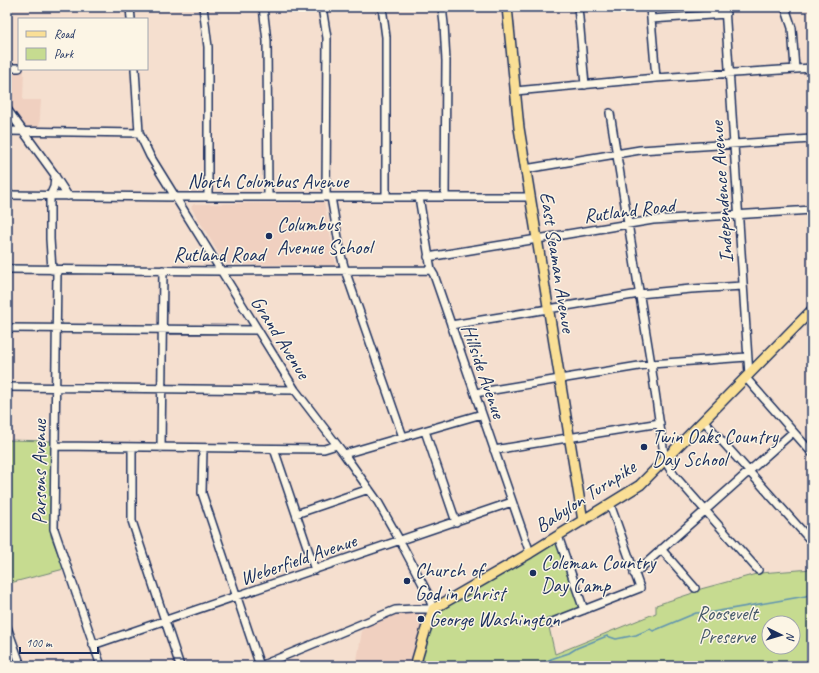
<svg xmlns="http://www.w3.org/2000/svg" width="819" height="673" font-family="Caveat,sans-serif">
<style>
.built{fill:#f0d0c0}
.green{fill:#c6db90;stroke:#708577;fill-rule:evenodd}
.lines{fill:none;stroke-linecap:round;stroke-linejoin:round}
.stream{stroke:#5e93b1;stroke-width:1.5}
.minor-casing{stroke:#1b2f5e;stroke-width:10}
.major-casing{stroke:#1b2f5e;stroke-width:12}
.minor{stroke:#fcf5e5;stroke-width:7}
.major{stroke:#fadf96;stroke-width:9}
.poi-dot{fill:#1b2f5e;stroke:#fcf5e5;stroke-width:1.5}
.labels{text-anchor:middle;stroke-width:3;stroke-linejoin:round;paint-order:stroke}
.street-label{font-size:20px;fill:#1b2f5e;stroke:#fcf5e5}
.poi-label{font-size:20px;fill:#1b2f5e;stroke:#fcf5e5;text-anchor:start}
.park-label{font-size:20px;fill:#465a6a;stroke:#fcf5e5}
</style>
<rect width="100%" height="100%" fill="#f5dfcf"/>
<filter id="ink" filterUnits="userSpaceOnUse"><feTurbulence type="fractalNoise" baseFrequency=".025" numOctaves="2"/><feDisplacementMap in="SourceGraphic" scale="8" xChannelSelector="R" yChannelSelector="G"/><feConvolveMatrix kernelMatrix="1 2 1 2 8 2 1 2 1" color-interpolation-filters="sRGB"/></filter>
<g filter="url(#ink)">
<path class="built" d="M7,67L24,69L23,100H41L39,131H7Z
M324,202L336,265L225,264L191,207L194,204Z
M432,610L415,666H356L363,625L396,611Z"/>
<path class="green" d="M7,440L52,441L50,511L51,536L64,569L14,582L7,583Z
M558,537L583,609L548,623L555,654L656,613V605L690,594L697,590L760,573L812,569V666H415L432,610ZM769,623H793V647H769Z"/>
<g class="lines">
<path class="stream" d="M537,666L551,659
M548,666L551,659L569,653L577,648L607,636L616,639L636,635L650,629L653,631L696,613L713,612L806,596L812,592"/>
<g class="minor-casing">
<path id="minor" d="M130,7L131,19
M203,7L208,47V197
M263,7L267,41L268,197
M322,7L327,38L326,197
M382,7L386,37V197
M442,7L444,24L446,61L445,197
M578,7L585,85
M650,7L656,78
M725,7L749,375
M785,7L792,28L795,69
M651,19L726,14
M7,68H19
M135,69L139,133L150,156L295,390L344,454L378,502L400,541L428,594L433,609H414L395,610L260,666
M515,91L656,78L812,68
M7,109L55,175L54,187L50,196V239L52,270
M610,113L651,364L665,461L674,475L758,570
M7,131L139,133
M525,169L640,150L812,139
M55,176L68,196
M7,195L175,197H530
M331,197L341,255L345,270L403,437
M419,197L431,270L434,275L530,553
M428,257L653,220L812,210
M7,269L221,271L431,270
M57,270L54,529L101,666
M451,325L639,294L691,289L743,286
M7,328L258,330
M746,378L812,453
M7,387L295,390
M475,393L651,364L747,357
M704,421L812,542
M425,431L456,522
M55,446L324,449L337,445
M132,447V521L180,666
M161,448L163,270
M203,448L202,493L260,666
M274,449L315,570
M494,450L660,423
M344,454L482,414
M296,514L369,489
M558,536L584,610
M661,549L695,588
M634,574L793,432
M550,623L640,588L610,504
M7,627L21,666
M93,645L512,502"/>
</g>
<g class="major-casing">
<path id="major" d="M507,7L519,128L583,521
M415,666L425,632L433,609L530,553L640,485L812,310"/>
</g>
<use href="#minor" class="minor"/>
<use href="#major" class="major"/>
</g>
</g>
<g class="poi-dot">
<circle cx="269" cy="236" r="4"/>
<circle cx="644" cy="447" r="4"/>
<circle cx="533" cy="573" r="4"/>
<circle cx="407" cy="581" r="4"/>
<circle cx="421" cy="619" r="4"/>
</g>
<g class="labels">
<g class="street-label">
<text x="268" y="188">North Columbus Avenue</text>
<text transform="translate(721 192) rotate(-94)" y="7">Independence Avenue</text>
<text transform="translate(629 210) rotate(-7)" y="7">Rutland Road</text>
<text x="219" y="261">Rutland Road</text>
<text transform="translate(558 262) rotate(81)" y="7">East Seaman Avenue</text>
<text transform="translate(281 337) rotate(58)" y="7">Grand Avenue</text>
<text transform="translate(484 371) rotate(71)" y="7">Hillside Avenue</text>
<text transform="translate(39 472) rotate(-90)" y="7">Parsons Avenue</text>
<text transform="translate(585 496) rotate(-33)" y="7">Babylon Turnpike</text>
<text transform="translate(298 559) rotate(-19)" y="7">Weberfield Avenue</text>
</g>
<g class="poi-label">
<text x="277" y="231">Columbus<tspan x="277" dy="23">Avenue School</tspan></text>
<text x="652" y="443">Twin Oaks Country<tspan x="652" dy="23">Day School</tspan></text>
<text x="541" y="569">Coleman Country<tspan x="541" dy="23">Day Camp</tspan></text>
<text x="415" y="577">Church of<tspan x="415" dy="23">God in Christ</tspan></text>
<text x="429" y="626">George Washington</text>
</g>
<g class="park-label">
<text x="727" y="620">Roosevelt<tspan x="727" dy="23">Preserve</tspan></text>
</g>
</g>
<rect width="819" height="673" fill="none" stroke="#fcf5e5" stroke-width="24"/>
<rect x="12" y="12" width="795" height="649" fill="none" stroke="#1b2f5e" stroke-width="1.5" filter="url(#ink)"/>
<rect x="18" y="18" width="130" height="52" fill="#fcf5e5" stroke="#a2a6af"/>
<rect x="26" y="31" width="20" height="6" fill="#fadf96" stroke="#a2a6af"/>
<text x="54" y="38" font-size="12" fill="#1b2f5e">Road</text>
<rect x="26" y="48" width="20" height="12" fill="#c6db90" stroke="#a2a6af"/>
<text x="54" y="58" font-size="12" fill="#1b2f5e">Park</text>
<g transform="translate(781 635) rotate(95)"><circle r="19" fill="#fcf5e5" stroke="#a2a6af"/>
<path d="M0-3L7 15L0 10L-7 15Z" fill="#1b2f5e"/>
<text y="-6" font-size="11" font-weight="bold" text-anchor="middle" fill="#1b2f5e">N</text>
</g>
<path d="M20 647v6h78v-6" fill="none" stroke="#1b2f5e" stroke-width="2"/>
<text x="26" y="647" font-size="12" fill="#1b2f5e" stroke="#fcf5e5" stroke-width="3" paint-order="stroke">100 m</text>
</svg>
